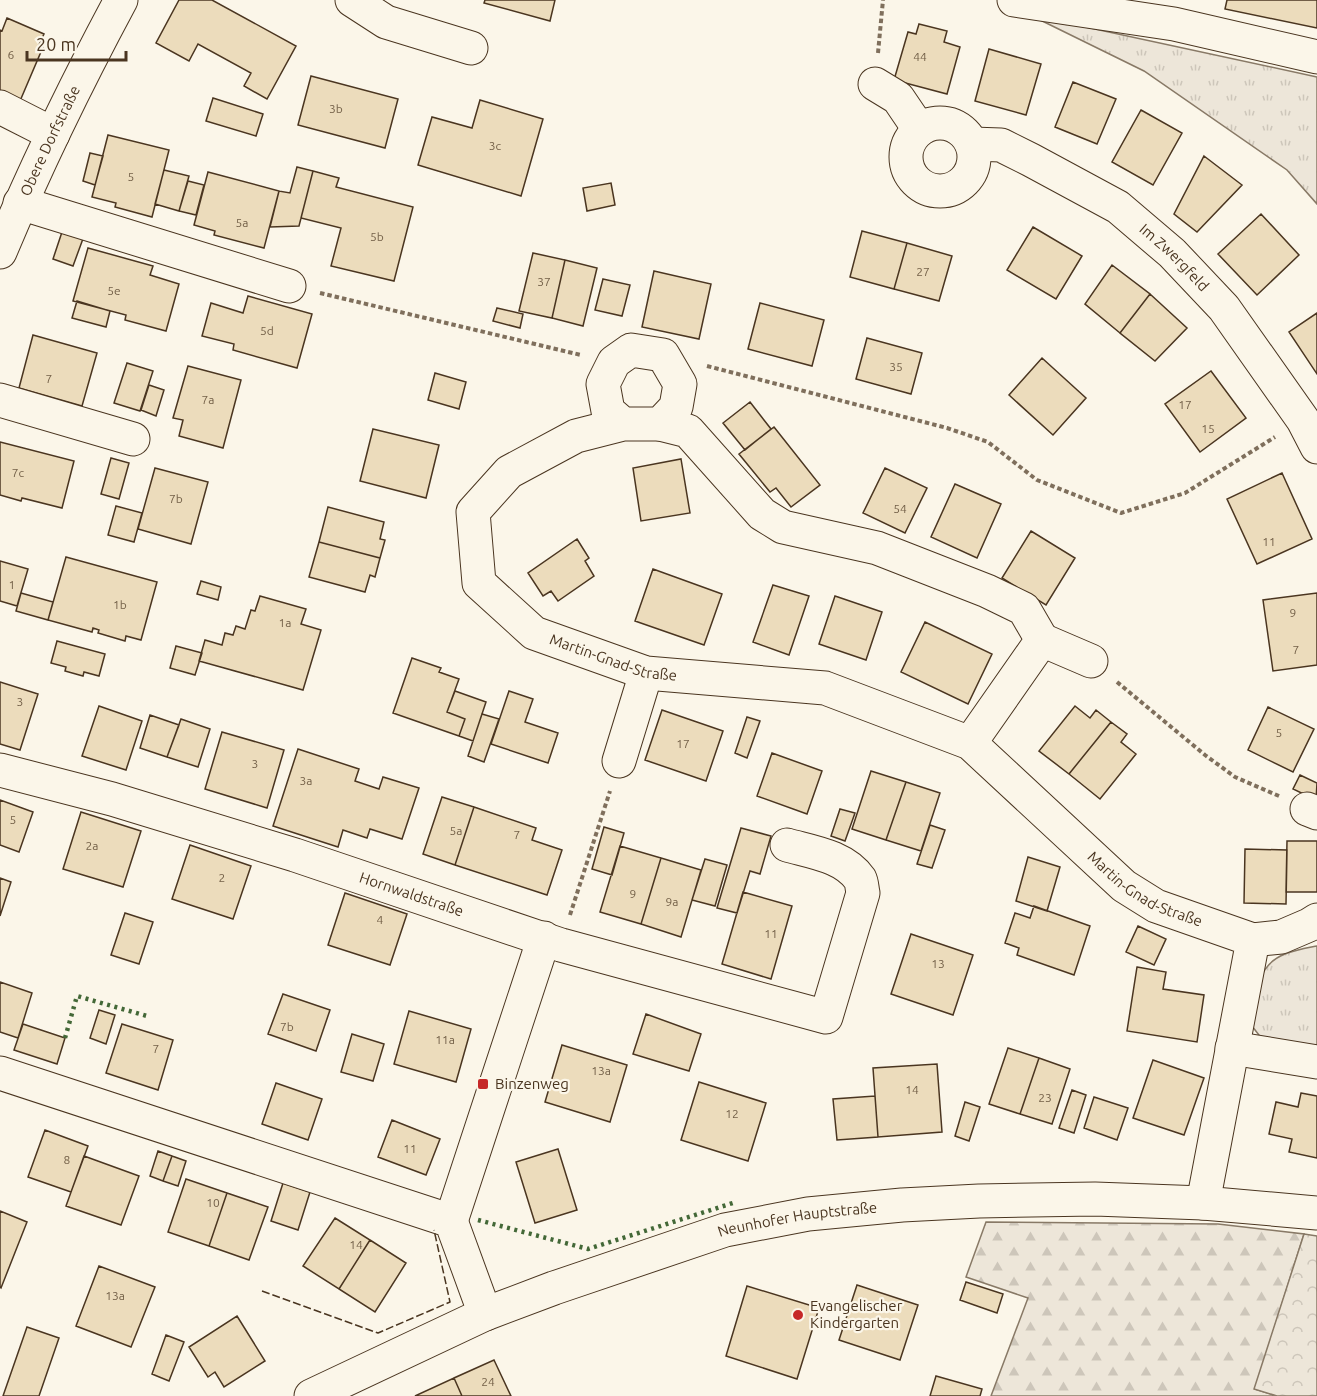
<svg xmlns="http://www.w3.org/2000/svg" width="1317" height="1396" font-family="Ubuntu,sans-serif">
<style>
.grass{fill:url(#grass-tufts);stroke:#887966;stroke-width:1.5}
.forest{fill:url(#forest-firs);stroke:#887966;stroke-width:1.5}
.park{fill:url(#park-crowns);stroke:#887966;stroke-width:1.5}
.building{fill:#ecdcbc;stroke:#4a3520;stroke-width:1.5}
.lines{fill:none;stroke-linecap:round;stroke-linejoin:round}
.minor-casing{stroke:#4a3520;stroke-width:35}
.path{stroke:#7f6f5c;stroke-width:4;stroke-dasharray:4.5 3;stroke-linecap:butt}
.minor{stroke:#fbf6e9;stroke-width:33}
.hedge{stroke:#436837;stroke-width:4.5;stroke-dasharray:3 4.5;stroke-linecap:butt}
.fence{stroke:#4a3520;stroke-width:1.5;stroke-dasharray:8 3;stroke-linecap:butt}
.poi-dot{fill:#c62828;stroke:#fbf6e9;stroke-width:2}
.labels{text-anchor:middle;stroke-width:4.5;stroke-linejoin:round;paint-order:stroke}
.number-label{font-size:12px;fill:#725f47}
.street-label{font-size:15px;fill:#4a3520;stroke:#fbf6e9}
.poi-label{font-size:15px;fill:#4a3520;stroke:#fbf6e9;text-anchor:start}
</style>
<defs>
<pattern id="grass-tufts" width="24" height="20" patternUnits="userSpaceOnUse" patternTransform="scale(1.5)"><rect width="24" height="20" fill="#ede6d9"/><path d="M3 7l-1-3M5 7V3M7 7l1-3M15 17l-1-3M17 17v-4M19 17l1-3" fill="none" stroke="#cdc6ba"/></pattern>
<pattern id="forest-firs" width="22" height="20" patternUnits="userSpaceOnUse" patternTransform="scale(1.5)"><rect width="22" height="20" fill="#ede6d9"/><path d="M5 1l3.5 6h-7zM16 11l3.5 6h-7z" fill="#cdc6ba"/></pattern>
<pattern id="park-crowns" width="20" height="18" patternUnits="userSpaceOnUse" patternTransform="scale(1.5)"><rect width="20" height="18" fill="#ede6d9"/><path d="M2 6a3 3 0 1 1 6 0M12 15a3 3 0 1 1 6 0" fill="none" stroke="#cdc6ba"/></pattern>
</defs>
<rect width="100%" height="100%" fill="#fbf6e9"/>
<path class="grass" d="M1030,15L1317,77V204L1287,170L1144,71Z
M1317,946V1055L1262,1039L1252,1026C1256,998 1254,966 1285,954C1295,950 1307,948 1317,946Z"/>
<path class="forest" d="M986,1222L1218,1224L1304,1234L1255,1389L1277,1396H991L1028,1298L966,1277Z"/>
<path class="park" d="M1304,1234L1317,1236V1396H1277L1254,1389Z"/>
<path class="building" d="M179,0H212L296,46L267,99L244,86L251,73L198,44L189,61L156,43Z
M485,0H555L550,21L484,3Z
M1227,0H1317V28L1225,9Z
M7,18L44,34L39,45L43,47L17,108L0,100V30L2,31Z
M919,24L947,31L944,42L960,47L947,94L894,80L908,32L916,34Z
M989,49L1041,64L1026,115L975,101Z
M311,76L398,99L385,148L298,125Z
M1073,82L1116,99L1097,144L1055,127Z
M213,98L263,114L256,136L206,121Z
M480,100L543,119L521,196L418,165L432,117L472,128Z
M1141,110L1182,133L1153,185L1112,162Z
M108,135L169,150L152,217L115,207L116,203L92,197Z
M90,153L103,156L95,185L83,181Z
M1204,156L1242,185L1197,232L1174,214Z
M297,167L313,171L299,226L270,227L279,191L290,193Z
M164,170L189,176L179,211L155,204Z
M313,171L339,178L336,187L413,207L394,281L331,266L341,228L301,218Z
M208,172L279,191L264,248L214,235L215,231L194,225Z
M188,181L204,185L196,215L179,211Z
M611,183L615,205L587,211L583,188Z
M1261,214L1299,255L1257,295L1218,254Z
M1033,227L1082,256L1056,299L1007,270Z
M63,229L84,236L73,266L53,259Z
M862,231L907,243L894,289L850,277Z
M907,243L952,256L939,301L894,289Z
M88,248L153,266L150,275L179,284L166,331L125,320L126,315L73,301Z
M533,253L565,260L552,318L519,311Z
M565,260L597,268L583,326L552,318Z
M1112,265L1150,294L1120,333L1085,304Z
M654,271L711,284L699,339L642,327Z
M603,279L630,285L622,316L595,310Z
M1150,294L1187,328L1155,361L1120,333Z
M248,296L312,314L297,368L233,350L234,344L202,336L211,303L243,313Z
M77,301L110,311L106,327L72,318Z
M760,303L824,320L812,366L748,349Z
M497,308L523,314L520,328L493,321Z
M1317,313V374L1289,332Z
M33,335L97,353L82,406L19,388Z
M867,338L922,353L911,394L856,379Z
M1042,358L1086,398L1053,435L1009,395Z
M127,363L153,371L140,411L114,403Z
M188,366L241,380L223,448L179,436L183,420L173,418Z
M1211,371L1246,418L1200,452L1165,404Z
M435,373L466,382L459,409L428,400Z
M149,385L164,390L156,416L141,410Z
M750,402L771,429L745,450L723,423Z
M774,427L820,485L791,507L776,488L770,492L739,454Z
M373,429L439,445L426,498L360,481Z
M0,442L74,461L62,508L22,498L21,501L0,495Z
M111,458L129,463L119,499L101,494Z
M681,459L690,513L641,521L633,468Z
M155,468L208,482L191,544L138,529Z
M885,468L927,488L905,533L863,513Z
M1282,473L1312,539L1257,564L1227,499Z
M955,484L1001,504L977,558L931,537Z
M116,506L142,513L134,542L108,535Z
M328,507L384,522L380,539L385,540L380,558L319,542Z
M1031,531L1075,558L1046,605L1002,578Z
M577,539L589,558L585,561L594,576L558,601L551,591L543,596L528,573Z
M319,542L380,558L375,577L370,575L365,592L309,577Z
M66,557L157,582L141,640L126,636L125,641L98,633L99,630L93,628L92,632L48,620Z
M0,561L28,569L17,606L0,601Z
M653,569L722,594L704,645L635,621Z
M201,581L221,587L218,600L197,594Z
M773,585L809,596L789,655L753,642Z
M21,593L53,602L48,620L16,611Z
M1317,593V665L1273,671L1263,600Z
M260,596L306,609L301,624L321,630L303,690L199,661L205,640L222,645L225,633L233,635L236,626L245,629L251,610L255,611Z
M835,596L882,612L866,660L819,644Z
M925,622L992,654L968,704L901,672Z
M57,641L105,654L99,676L84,672L83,676L65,671L66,667L51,663Z
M176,646L202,653L195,675L170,668Z
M412,658L441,668L439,672L459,679L447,712L465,719L459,736L393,713Z
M0,682L38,694L20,750L0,744Z
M455,691L486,702L473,741L459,736L465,719L447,712Z
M509,691L533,699L525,722L558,733L548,763L491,744Z
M99,706L142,721L126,770L82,756Z
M1075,706L1090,718L1096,710L1111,722L1069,774L1039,751Z
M1268,707L1314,729L1293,772L1248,750Z
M662,710L723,731L706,781L645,760Z
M482,714L499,719L484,762L468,756Z
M150,715L179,725L167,757L140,748Z
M747,717L760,721L747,758L735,753Z
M181,719L210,729L198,767L167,757Z
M1111,722L1127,734L1121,742L1136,754L1100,799L1069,774Z
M222,732L284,750L267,808L205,789Z
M298,749L359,769L355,781L379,789L383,777L419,788L402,839L370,829L367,838L343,830L338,847L273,826Z
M772,753L822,771L807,814L757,796Z
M871,771L906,782L886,840L852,829Z
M1300,775L1317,783L1316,800L1293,789Z
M906,782L940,793L921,851L886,840Z
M442,797L474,807L455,865L423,854Z
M0,800L33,812L19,852L0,845Z
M474,807L536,828L532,840L562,850L547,895L455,865Z
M840,809L855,813L845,841L831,836Z
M81,812L141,831L123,887L63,869Z
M930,825L945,830L932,868L917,864Z
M604,827L624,833L612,875L592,869Z
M741,828L771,836L760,874L750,871L737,913L717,908Z
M1287,841H1317V892H1286Z
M190,845L251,866L233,919L172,899Z
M620,846L661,858L641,924L600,912Z
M1245,849L1287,850L1286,904L1244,903Z
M1028,857L1060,867L1047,911L1016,901Z
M661,858L701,870L681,937L641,924Z
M705,859L727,865L715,906L692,900Z
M0,878L11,882L0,916Z
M743,892L792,906L771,979L722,964Z
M345,893L407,914L390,965L328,945Z
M1034,906L1090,926L1074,975L1017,955L1019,948L1005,943L1015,913L1030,918Z
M125,913L153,922L139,964L111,955Z
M1138,926L1166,939L1154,965L1126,952Z
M911,934L973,955L953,1015L891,994Z
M1137,967L1166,972L1163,989L1204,995L1197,1042L1127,1031Z
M0,982L32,993L18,1038L0,1032Z
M283,994L330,1010L316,1051L268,1034Z
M99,1010L115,1015L106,1044L90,1038Z
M409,1011L471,1029L456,1082L394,1064Z
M646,1014L701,1034L689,1071L633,1054Z
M23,1024L65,1038L57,1064L14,1050Z
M122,1024L173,1040L158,1090L106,1073Z
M352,1034L384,1044L373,1081L341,1072Z
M562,1045L627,1065L610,1122L545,1102Z
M1008,1048L1039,1058L1020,1114L989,1104Z
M1039,1058L1070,1069L1052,1124L1020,1114Z
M1153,1060L1204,1078L1184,1135L1133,1118Z
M937,1064L942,1132L878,1137L873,1068Z
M699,1082L766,1103L748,1161L681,1140Z
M276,1083L322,1099L308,1140L262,1124Z
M1072,1090L1086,1095L1074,1133L1059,1128Z
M1301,1093L1317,1096V1158L1289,1152L1292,1139L1269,1134L1276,1102L1298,1107Z
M875,1096L878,1137L837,1140L833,1099Z
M1094,1097L1128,1108L1117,1140L1084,1128Z
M965,1102L980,1107L969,1141L955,1136Z
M392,1120L440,1139L426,1175L378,1157Z
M45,1130L88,1146L71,1192L28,1177Z
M558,1149L577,1210L535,1223L516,1162Z
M158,1151L172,1156L163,1181L150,1176Z
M84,1156L139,1176L121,1225L66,1206Z
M172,1156L186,1161L178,1186L163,1181Z
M186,1179L227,1193L209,1246L168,1232Z
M283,1183L310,1192L298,1230L271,1221Z
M227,1193L268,1207L249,1260L209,1246Z
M0,1211L27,1222L1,1288L0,1287Z
M335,1218L370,1240L339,1289L303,1266Z
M370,1240L406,1263L375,1312L339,1289Z
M99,1266L155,1287L131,1347L76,1326Z
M966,1282L1003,1294L997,1313L960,1300Z
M857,1285L918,1305L900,1360L839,1340Z
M747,1286L819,1308L797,1379L726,1356Z
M237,1316L265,1361L224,1387L215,1372L208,1377L189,1347Z
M27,1327L59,1338L39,1396H3Z
M166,1335L184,1342L169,1381L152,1374Z
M494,1360L511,1396H462L454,1378Z
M936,1376L982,1389L980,1396H930Z
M454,1378L462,1396H415Z"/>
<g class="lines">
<g class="minor-casing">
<g id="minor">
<path d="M352,0L386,22L471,48"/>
<path d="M1014,0L1174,24L1317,57"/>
<path d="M875,84L898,98L919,129"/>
<path d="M0,107L53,134"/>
<circle cx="940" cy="157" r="34"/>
<path id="s1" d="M972,144L1001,145L1031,160L1118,207L1172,253L1224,308L1303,420L1317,447"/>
<path d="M20,203L289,286"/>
<path id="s2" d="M0,252C36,166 77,82 121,0"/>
<path d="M0,400L133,439"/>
<path id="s3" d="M623,424L608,411L603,384L614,362L631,350L663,355L680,384L676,407L660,424H623L576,436L509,472L473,512L479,583L534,633L646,673L825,688L970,743L1124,886L1156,906L1253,940L1203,1203"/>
<path d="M660,424L688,431L762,514L783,527L877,548L987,591L1024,609L1042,640L970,743"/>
<path d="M1042,640L1091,661"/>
<path d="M619,761L646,673"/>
<path id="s4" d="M0,770L112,799L295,855L561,945L826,1017L863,893C862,889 862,883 860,879C844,856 812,852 787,845"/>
<path d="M1307,809L1317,813"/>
<path d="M1253,940L1281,937L1309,925L1317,920"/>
<path d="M1232,1048L1317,1062"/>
<path d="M0,1073L451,1221L485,1314"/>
<path d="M451,1221L544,938"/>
<path id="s5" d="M311,1396L485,1314L554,1288L725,1230L808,1214L902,1205L979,1201L1095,1199L1203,1203L1317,1213"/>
</g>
</g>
<path class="path" d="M878,53L883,0
M320,293L581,355
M707,366L947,428L988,442L1037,480L1121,513L1185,493L1275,437
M1117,682L1205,755L1235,777L1279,796
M570,915L610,791"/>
<use href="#minor" class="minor"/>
<path class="hedge" d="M65,1038L77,996L147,1016
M478,1220L588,1249L736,1202"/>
<path class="fence" d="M262,1291L378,1333L450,1302L434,1230"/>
</g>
<g class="poi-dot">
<rect x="477" y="1078" width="12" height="12" rx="3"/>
<circle cx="798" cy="1315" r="6"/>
</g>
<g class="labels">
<g class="number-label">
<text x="11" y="59">6</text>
<text x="920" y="61">44</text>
<text x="336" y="113">3b</text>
<text x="495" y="150">3c</text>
<text x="131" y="181">5</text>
<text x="242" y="227">5a</text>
<text x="377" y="241">5b</text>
<text x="923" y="276">27</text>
<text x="544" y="286">37</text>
<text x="114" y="295">5e</text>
<text x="267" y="335">5d</text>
<text x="896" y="371">35</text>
<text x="49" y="383">7</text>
<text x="208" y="404">7a</text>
<text x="1185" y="409">17</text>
<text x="1208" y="433">15</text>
<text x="18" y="477">7c</text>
<text x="176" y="503">7b</text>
<text x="900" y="513">54</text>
<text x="1269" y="546">11</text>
<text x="12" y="589">1</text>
<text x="120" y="609">1b</text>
<text x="1293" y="617">9</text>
<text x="285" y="627">1a</text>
<text x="1296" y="654">7</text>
<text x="20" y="706">3</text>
<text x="1279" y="737">5</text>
<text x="683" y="748">17</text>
<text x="255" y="768">3</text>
<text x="306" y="785">3a</text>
<text x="13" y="824">5</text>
<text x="456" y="835">5a</text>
<text x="517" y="839">7</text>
<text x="92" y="850">2a</text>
<text x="222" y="882">2</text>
<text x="633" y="898">9</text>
<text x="672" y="906">9a</text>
<text x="380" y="924">4</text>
<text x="771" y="938">11</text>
<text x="938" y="968">13</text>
<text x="287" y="1031">7b</text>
<text x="445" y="1044">11a</text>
<text x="156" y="1053">7</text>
<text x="601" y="1075">13a</text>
<text x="912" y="1094">14</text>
<text x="1045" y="1102">23</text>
<text x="732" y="1118">12</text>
<text x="410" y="1153">11</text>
<text x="67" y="1164">8</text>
<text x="213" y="1207">10</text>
<text x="356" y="1249">14</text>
<text x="115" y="1300">13a</text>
<text x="488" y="1386">24</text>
</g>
<g class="street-label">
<text dy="5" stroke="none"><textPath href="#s2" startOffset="122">Obere Dorfstraße</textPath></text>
<text dy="5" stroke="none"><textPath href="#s1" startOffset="237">Im Zwergfeld</textPath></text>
<text dy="5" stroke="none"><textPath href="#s3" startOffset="650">Martin-Gnad-Straße</textPath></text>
<text dy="5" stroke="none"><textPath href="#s3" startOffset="1250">Martin-Gnad-Straße</textPath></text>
<text dy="5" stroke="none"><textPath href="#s4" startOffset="430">Hornwaldstraße</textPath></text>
<text dy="5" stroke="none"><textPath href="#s5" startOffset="520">Neunhofer Hauptstraße</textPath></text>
</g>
<g class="poi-label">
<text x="495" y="1089">Binzenweg</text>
<text x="810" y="1311">Evangelischer<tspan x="810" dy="17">Kindergarten</tspan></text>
</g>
</g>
<path d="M27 51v9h99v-9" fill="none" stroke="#4a3520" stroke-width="3"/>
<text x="36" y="51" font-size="18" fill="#4a3520" stroke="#fbf6e9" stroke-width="4.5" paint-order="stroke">20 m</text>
</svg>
